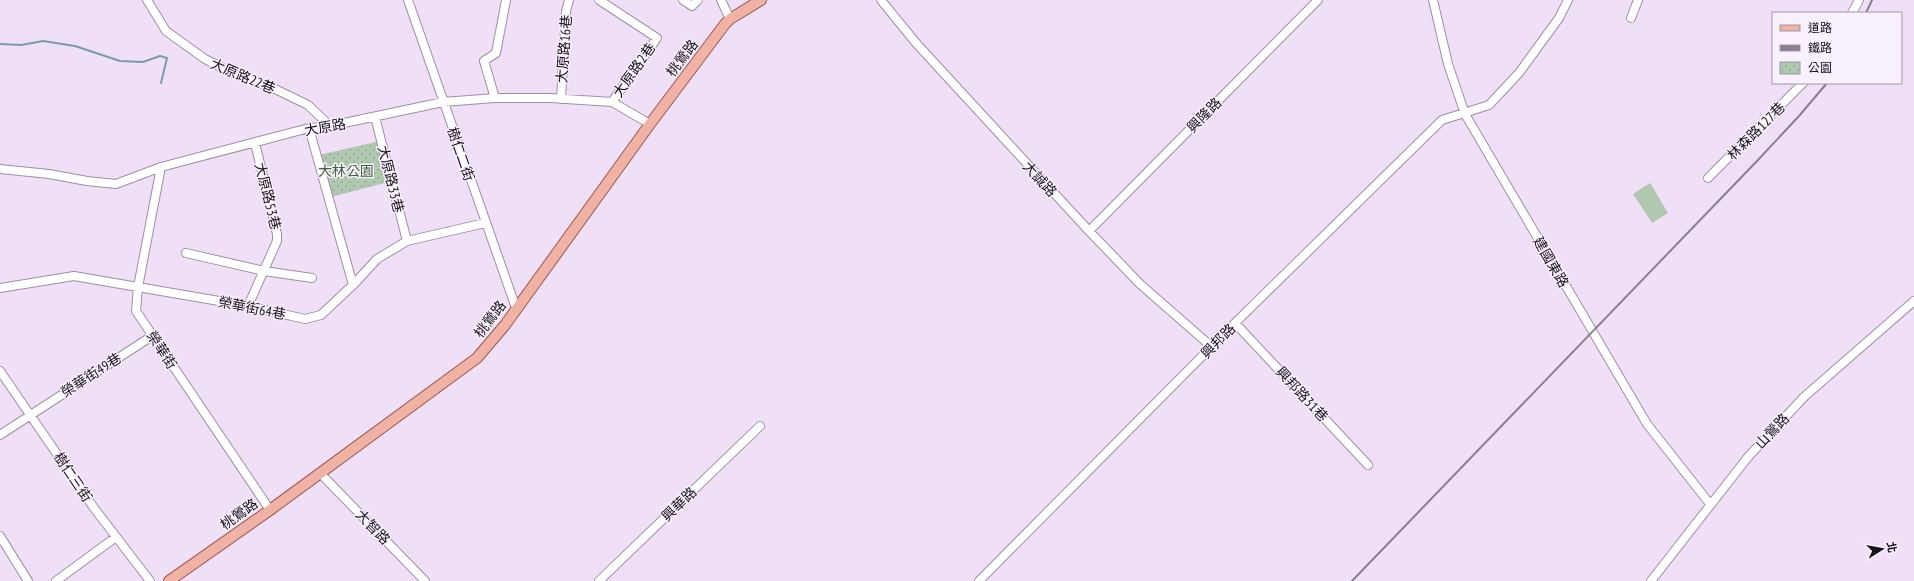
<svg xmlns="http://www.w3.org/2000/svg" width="1914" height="581" font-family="'PT Sans Narrow','Noto Sans TC',sans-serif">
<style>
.grass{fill:#b0c7b0}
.park{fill:url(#park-dots)}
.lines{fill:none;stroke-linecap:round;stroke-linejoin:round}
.stream{stroke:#7a9bac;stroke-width:2}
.minor-casing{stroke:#9e8fa4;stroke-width:10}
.major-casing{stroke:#9c584d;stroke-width:12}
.minor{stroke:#fff;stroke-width:8}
.major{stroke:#efb2a5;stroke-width:10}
.rail{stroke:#8a7f8f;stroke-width:2}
.labels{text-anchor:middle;stroke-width:3;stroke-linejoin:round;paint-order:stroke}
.street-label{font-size:14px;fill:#171119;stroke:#f9f0fe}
.park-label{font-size:14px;fill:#3c633d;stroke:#f9f0fe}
</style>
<defs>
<pattern id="park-dots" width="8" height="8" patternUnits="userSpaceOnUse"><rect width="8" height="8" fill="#b0c7b0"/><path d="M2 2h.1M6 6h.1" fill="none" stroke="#97aa97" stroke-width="1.8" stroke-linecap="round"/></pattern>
</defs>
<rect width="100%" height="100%" fill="#f0e0f7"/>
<path class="grass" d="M1650,183L1668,213L1652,223L1633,194Z"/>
<path class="park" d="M380,141L392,181L331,197L319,155Z"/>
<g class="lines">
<path class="stream" d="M0,44L21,45L43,41L75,46L120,61L143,62L160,56L167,58L161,83"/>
<g class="minor-casing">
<path id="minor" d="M147,0L166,31L205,59L232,73L273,88L308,105L330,126
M408,0L516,308
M599,0L657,38L612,102
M683,0L692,6L698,0
M721,0L730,19
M881,0L916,43L1089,231L1140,284L1212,347
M1433,0L1448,64L1465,114L1647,424L1710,504
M1852,13L1859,0
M1631,18L1638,0
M495,98L484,61L496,53L506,0
M561,99L566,11L569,0
M375,117L407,241
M309,128L353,285
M161,167L138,287L136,311L270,510
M0,169L49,174L87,181L116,184L161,167L309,128L330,126L443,102L495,98H550L612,102L650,124
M1708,178L1803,83
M1089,231L1318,0
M186,253L264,271L312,278
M0,288L74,276L248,306L305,319L321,315L355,283L377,259L407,241L485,223
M248,306L277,241V234L255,143
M1235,323L1368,465
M0,371L94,508L150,581
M0,435L152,336
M320,473L425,581
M0,536L28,581
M56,581L116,537
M599,581L760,426
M979,581L1235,323L1442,120L1489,105L1519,73L1559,18L1568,0
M1651,581L1748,457L1804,397L1914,301"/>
</g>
<g class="major-casing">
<path id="major" d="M169,581L270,510L477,358L505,325L650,124L725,24L730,19L761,0"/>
</g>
<use href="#minor" class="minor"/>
<use href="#major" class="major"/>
<path class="rail" d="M1866,13L1872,0
M1352,581L1757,161L1799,116L1827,83"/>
</g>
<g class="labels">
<g class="street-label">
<text transform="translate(564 49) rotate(-86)" y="5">大原路16巷</text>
<text transform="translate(682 58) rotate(-53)" y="5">桃鶯路</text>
<text transform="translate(634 70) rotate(-55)" y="5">大原路2巷</text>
<text transform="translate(243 76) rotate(23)" y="5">大原路22巷</text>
<text transform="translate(1204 115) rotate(-45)" y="5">興隆路</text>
<text transform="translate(325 127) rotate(-10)" y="5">大原路</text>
<text transform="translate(1756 131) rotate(-45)" y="5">林森路127巷</text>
<text transform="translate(461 154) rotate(71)" y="5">樹仁二街</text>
<text transform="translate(391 179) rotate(76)" y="5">大原路33巷</text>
<text transform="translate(1040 179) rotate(47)" y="5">大誠路</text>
<text transform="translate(268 196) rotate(76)" y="5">大原路53巷</text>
<text transform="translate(1551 262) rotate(60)" y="5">建國東路</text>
<text transform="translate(252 308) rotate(11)" y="5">榮華街64巷</text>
<text transform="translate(490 319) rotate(-53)" y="5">桃鶯路</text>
<text transform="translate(1218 341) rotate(-45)" y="5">興邦路</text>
<text transform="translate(162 350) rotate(57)" y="5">榮華街</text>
<text transform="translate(91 375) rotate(-33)" y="5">榮華街49巷</text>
<text transform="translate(1302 394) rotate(47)" y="5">興邦路31巷</text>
<text transform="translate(1772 431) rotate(-47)" y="5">山鶯路</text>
<text transform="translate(73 477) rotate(56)" y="5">樹仁三街</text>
<text transform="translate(679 504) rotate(-44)" y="5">興華路</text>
<text transform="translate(239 514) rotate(-35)" y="5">桃鶯路</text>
<text transform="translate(373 527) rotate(46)" y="5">大智路</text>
</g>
<g class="park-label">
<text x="346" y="176">大林公園</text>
</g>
</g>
<rect x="1772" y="12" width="130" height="72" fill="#f9f0fe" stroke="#9f97a2"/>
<rect x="1780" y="25" width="20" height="6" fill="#efb2a5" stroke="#9f97a2"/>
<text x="1808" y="32" font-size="12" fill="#171119">道路</text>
<rect x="1780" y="45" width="20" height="6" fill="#8a7f8f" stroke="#9f97a2"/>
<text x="1808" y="52" font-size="12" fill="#171119">鐵路</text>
<rect x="1780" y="62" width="20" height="12" fill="url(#park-dots)" stroke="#9f97a2"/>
<text x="1808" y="72" font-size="12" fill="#171119">公園</text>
<g transform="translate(1882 549) rotate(79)" stroke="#f9f0fe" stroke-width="3" paint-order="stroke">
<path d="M0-3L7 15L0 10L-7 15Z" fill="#171119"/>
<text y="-6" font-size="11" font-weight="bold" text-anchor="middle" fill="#171119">北</text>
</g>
</svg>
